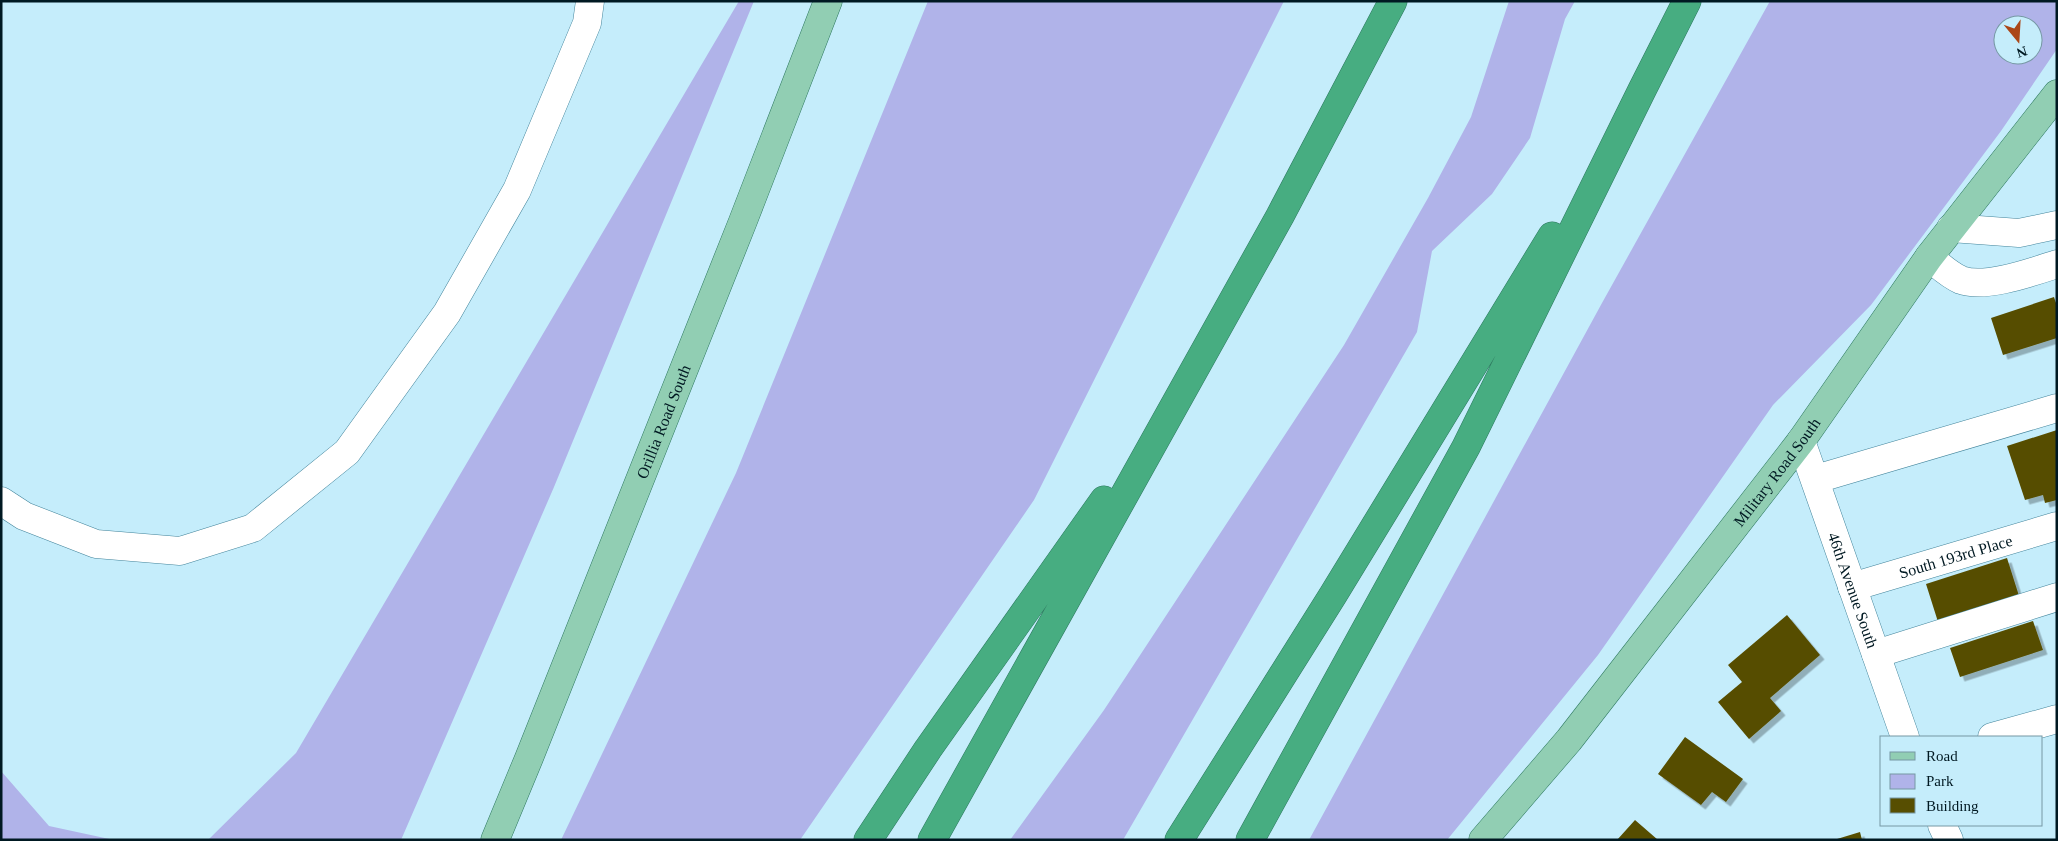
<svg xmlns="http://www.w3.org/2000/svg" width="2058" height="841" font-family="'Times New Roman',serif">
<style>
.green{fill:#b0b3e9;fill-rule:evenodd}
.building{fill:#574e01;filter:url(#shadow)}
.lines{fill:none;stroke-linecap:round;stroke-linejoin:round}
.minor-casing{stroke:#42849b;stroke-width:29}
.major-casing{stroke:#2e7960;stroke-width:29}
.highway-casing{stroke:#2e7960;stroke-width:29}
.minor{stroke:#fff;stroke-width:28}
.major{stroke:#91ceb3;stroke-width:28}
.highway{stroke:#47ad81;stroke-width:28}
.labels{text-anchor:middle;stroke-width:5;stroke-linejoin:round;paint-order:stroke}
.street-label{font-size:16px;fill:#001922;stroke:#c5edfb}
</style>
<defs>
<filter id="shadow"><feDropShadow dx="4.5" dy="4.5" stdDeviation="0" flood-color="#0004"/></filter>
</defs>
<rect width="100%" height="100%" fill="#c5edfb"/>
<path class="green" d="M739,1H754L554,487L401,840H208L296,753Z
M928,1H1284L1034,500L800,840H561L736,473Z
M1509,1H1575L1565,19L1530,138L1492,194L1432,251L1417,332L1123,840H1010L1104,710L1344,345L1428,198L1471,117Z
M1770,1H2057V49L2001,131L1871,305L1773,405L1598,655L1447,840H1309L1602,303ZM2003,25H2033V55H2003Z
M1,771L49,826L114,840H1Z"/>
<path class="building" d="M2054,297L2057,306V338L2003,355L1991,318Z
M2057,430V500L2045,503L2043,495L2025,500L2007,446Z
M2007,558L2020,599L1939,625L1926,584Z
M1787,615L1820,655L1770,698L1781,711L1749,739L1718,702L1742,682L1728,665Z
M2033,621L2043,650L1960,677L1950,648Z
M1685,737L1743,779L1726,802L1712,792L1701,805L1658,774Z
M1635,820L1658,840H1617Z
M1860,832L1862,840H1837V839Z"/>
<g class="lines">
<g class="minor-casing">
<g id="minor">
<path d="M1951,228L2019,233L2057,225"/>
<path d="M1929,257C1939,265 1949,275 1961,280C1985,289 2032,272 2057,264"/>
<path id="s1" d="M1801,441L1905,737"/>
<path d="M1816,479L2057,408"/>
<path d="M1,501L24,516L96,544L180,551L253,528L347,452L447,313L517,190L587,23L590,1"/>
<path id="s2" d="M1852,587L2057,526"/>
<path d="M1876,654L2057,597"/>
<path d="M1992,737L2057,719"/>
<path d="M1942,825L1949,840"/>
</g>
</g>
<g class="major-casing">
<g id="major">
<path id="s3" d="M495,840L529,758L743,221L828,1"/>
<path id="s4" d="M1483,840L1569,740L1801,441L1929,257L2057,94"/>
</g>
</g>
<g class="highway-casing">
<path id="highway" d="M868,840L928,749L1104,500
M932,840L1280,216L1393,1
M1179,840L1333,595L1552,236
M1250,840L1466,447L1642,90L1687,1"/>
</g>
<use href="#minor" class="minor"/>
<use href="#major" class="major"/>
<use href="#highway" class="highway"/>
</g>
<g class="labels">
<g class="street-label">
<text dy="6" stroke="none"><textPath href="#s3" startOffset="451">Orillia Road South</textPath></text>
<text dy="6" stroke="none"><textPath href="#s4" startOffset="471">Military Road South</textPath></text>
<text dy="6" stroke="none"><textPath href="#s2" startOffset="108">South 193rd Place</textPath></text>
<text dy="6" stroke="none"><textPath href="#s1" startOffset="158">46th Avenue South</textPath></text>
</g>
</g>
<rect width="2058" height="841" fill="none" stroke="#001922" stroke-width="5"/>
<rect x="1880" y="736" width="162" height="90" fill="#c5edfb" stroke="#7698a4"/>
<rect x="1890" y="752" width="25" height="8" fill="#91ceb3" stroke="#7698a4"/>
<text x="1926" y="761" font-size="15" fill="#001922">Road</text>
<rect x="1890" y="774" width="25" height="15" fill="#b0b3e9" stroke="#7698a4"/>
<text x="1926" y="786" font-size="15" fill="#001922">Park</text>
<rect x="1890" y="798" width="25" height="15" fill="#574e01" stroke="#7698a4"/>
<text x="1926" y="811" font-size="15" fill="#001922">Building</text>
<g transform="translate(2018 40) rotate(162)"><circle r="24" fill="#c5edfb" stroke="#7698a4"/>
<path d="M0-4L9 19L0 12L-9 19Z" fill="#ab4617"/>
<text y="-8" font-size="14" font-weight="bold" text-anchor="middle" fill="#001922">N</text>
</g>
</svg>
